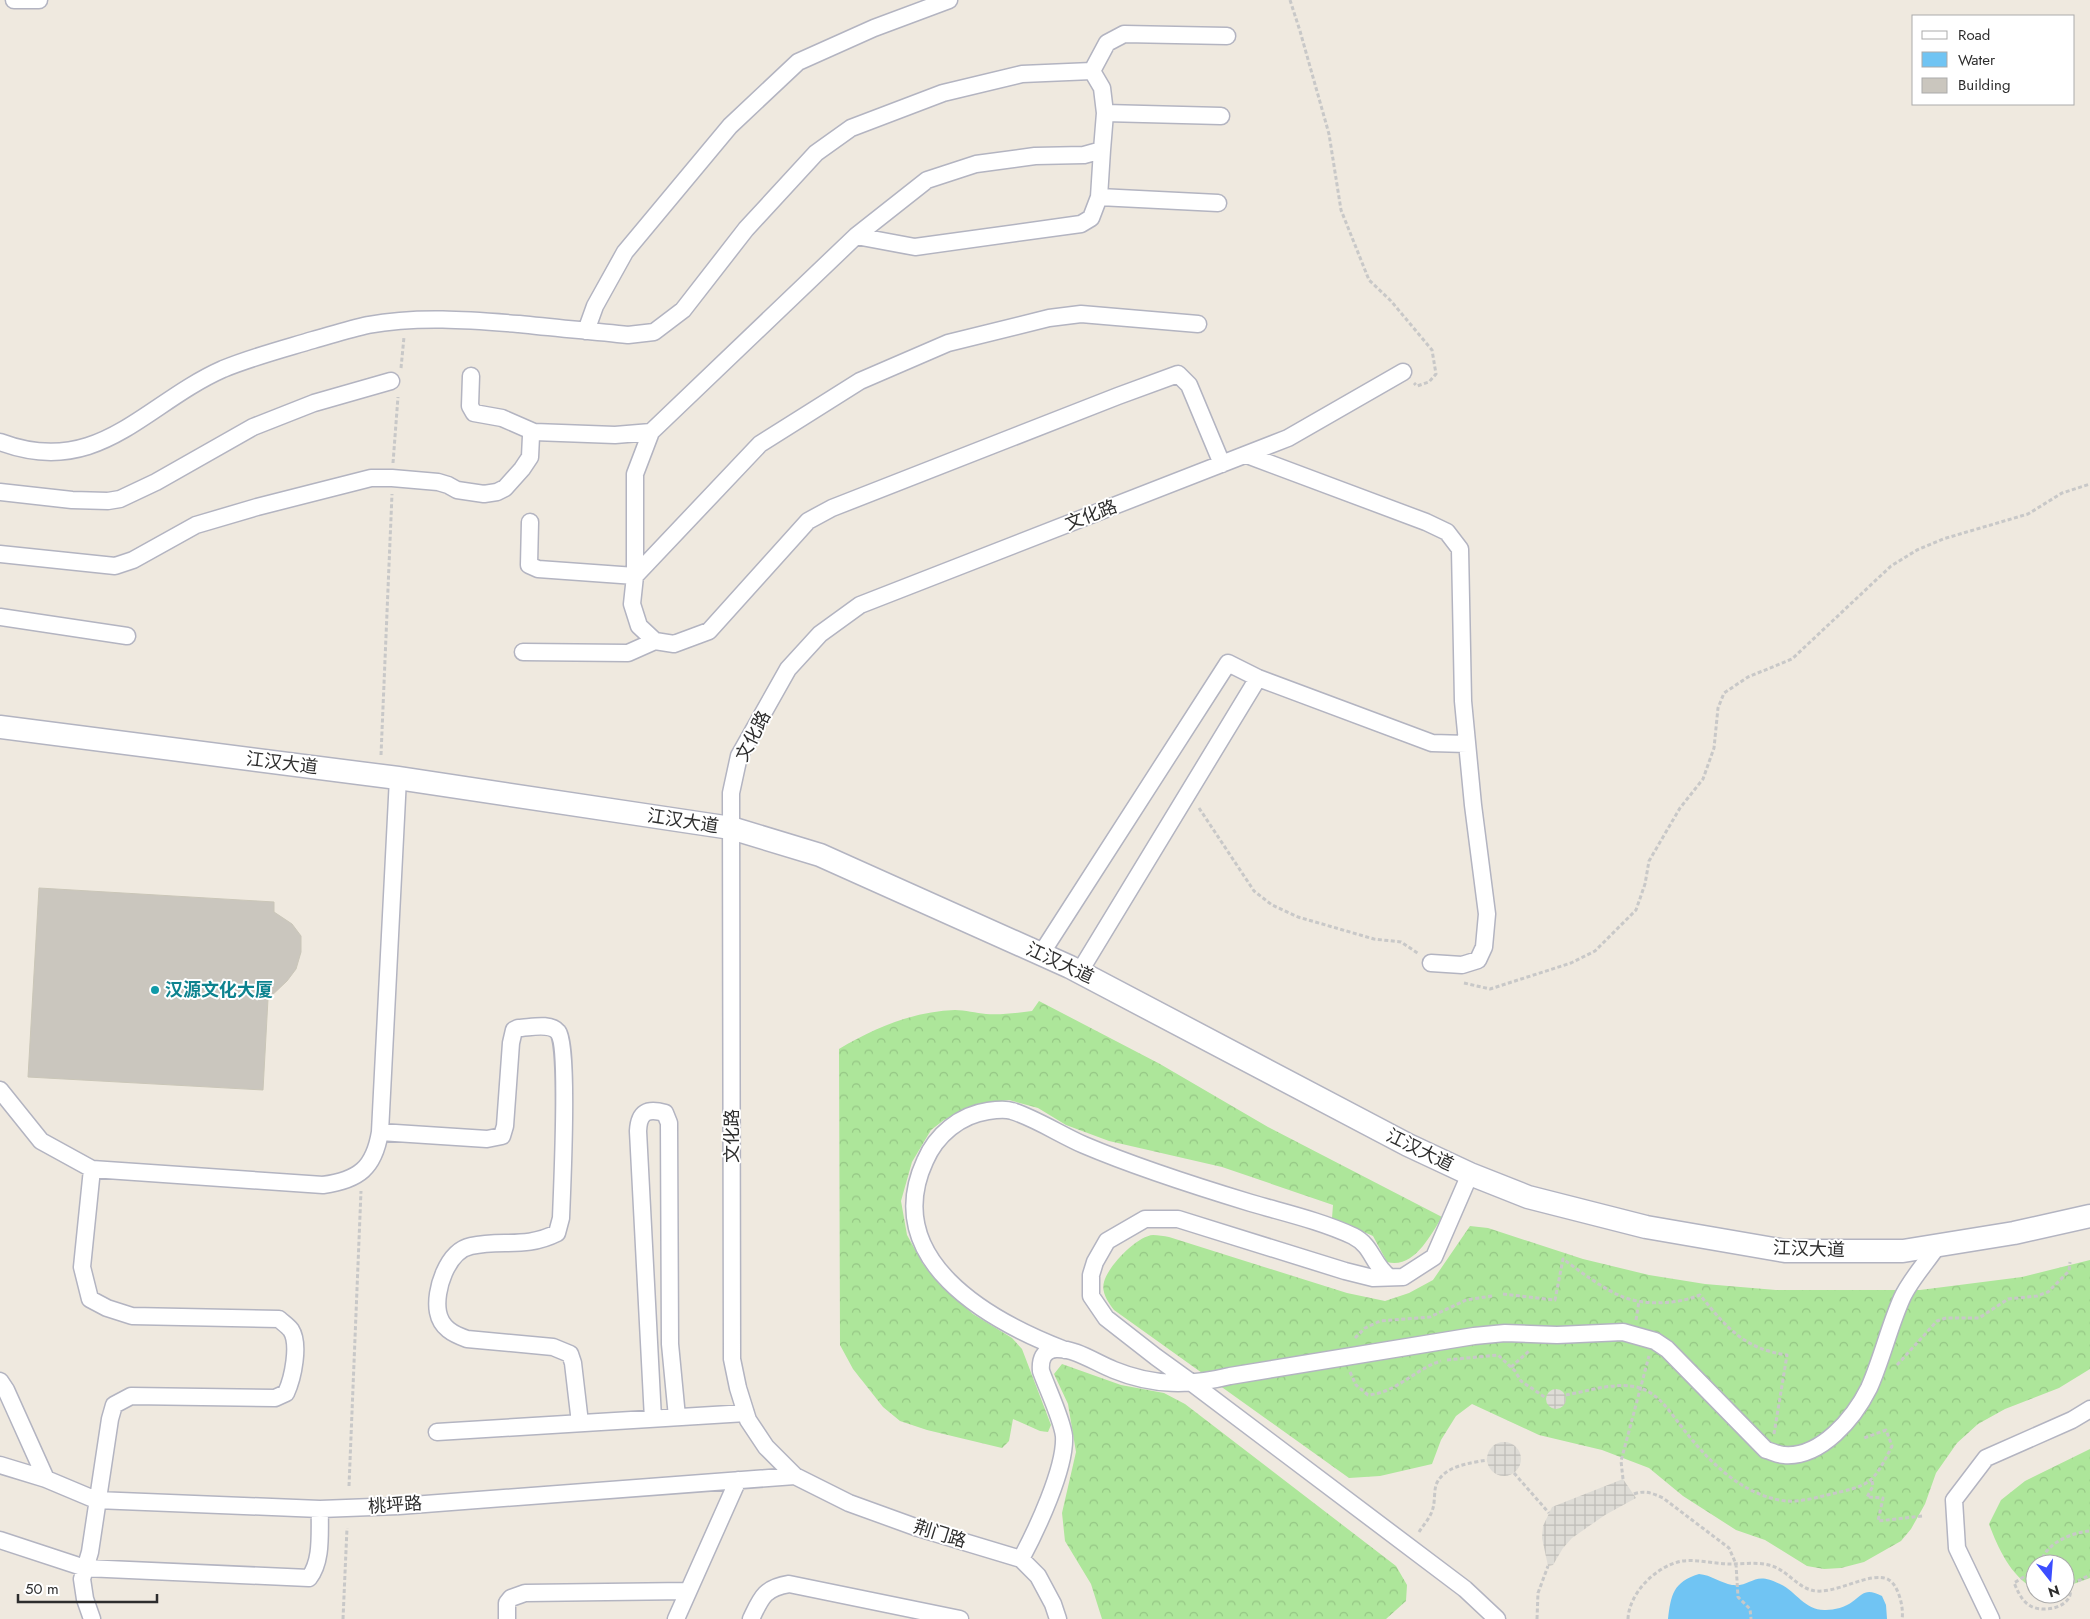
<svg xmlns="http://www.w3.org/2000/svg" width="2090" height="1619" font-family="Jost,'Noto Sans SC',sans-serif">
<style>
.forest{fill:url(#forest-crowns)}
.plaza{fill:url(#plaza-grid)}
.water{fill:#70c4f3}
.building{fill:#cac6be;stroke:#cac6b8}
.lines{fill:none;stroke-linecap:round;stroke-linejoin:round}
.minor-casing{stroke:#b3b4c1;stroke-width:19}
.secondary-casing{stroke:#b3b4c1;stroke-width:25}
.path{stroke:#c8c8c8;stroke-width:3;stroke-dasharray:4 2.5;stroke-linecap:butt}
.minor{stroke:#fff;stroke-width:16}
.secondary{stroke:#fff;stroke-width:22}
.culture-dot{fill:#0f9aa8;stroke:#fff;stroke-width:2}
.labels{text-anchor:middle;stroke-width:4;stroke-linejoin:round;paint-order:stroke}
.street-label{font-size:18px;fill:#2d2d2d;stroke:#fff}
.culture-label{font-size:18px;font-weight:bold;fill:#0d838f;stroke:#fff;text-anchor:start}
</style>
<defs>
<pattern id="forest-crowns" width="20" height="18" patternUnits="userSpaceOnUse" patternTransform="scale(1.25)"><rect width="20" height="18" fill="#ade69a"/><path d="M2 6a3 3 0 1 1 6 0M12 15a3 3 0 1 1 6 0" fill="none" stroke="#95c685"/></pattern>
<pattern id="plaza-grid" width="8" height="8" patternUnits="userSpaceOnUse" patternTransform="scale(1.25)"><rect width="8" height="8" fill="#dedcd6"/><path d="M0 4h8M4 0v8" fill="none" stroke="#bfbdb8"/></pattern>
</defs>
<rect width="100%" height="100%" fill="#efe9df"/>
<path class="forest" d="M1039,1001L1160,1064L1268,1127L1442,1217C1430,1236 1414,1269 1387,1262L1373,1236L1332,1218L1333,1205L1222,1167L1109,1141L1066,1125L1038,1108L1009,1100L987,1103L965,1109L944,1120L931,1130L912,1162L901,1201L907,1235L923,1264L940,1285L973,1314L1012,1338L1022,1349L1051,1425L1048,1432L1040,1431L1013,1419L1009,1441L1002,1448L927,1430L900,1421L883,1407L853,1369L840,1345L839,1049C874,1028 915,1011 955,1010C965,1010 976,1013 986,1014C1001,1015 1017,1013 1032,1011Z
M1470,1226L1488,1228L1583,1259L1649,1275L1705,1284L1776,1290H1920L2022,1277L2090,1260V1369L2059,1388L2005,1409L1978,1424L1957,1443L1936,1473L1925,1504L1911,1529L1901,1541L1864,1562L1841,1568L1824,1569L1807,1566L1765,1540L1736,1530L1683,1496L1649,1468L1602,1450L1539,1435L1472,1404L1456,1416L1441,1440L1432,1464L1380,1476L1349,1478L1114,1310C1108,1302 1101,1292 1104,1282C1108,1266 1137,1236 1153,1235C1158,1235 1164,1236 1169,1237L1347,1293L1385,1301L1409,1293L1433,1280Z
M1062,1364L1121,1385L1164,1393L1185,1404L1396,1566L1407,1585L1406,1601L1386,1619H1102L1091,1584L1065,1541L1062,1513L1076,1452L1068,1404L1054,1374Z
M2090,1449V1578L2065,1587V1564H2035V1589C2011,1577 1998,1548 1989,1524L2001,1500L2025,1481Z"/>
<path class="plaza" d="M1546 1399a10 10 0 1 1 20 0a10 10 0 1 1-20 0Z
M1487 1459a17 17 0 1 1 34 0a17 17 0 1 1-34 0Z
M1623,1479L1636,1498L1605,1515L1572,1538L1563,1548L1553,1565L1548,1566L1542,1538L1543,1526L1552,1507Z"/>
<path class="water" d="M1699,1574C1711,1575 1721,1583 1732,1585C1753,1587 1753,1570 1780,1584C1797,1592 1805,1611 1826,1610C1834,1610 1846,1607 1852,1602C1864,1593 1866,1588 1882,1596L1886,1605L1887,1619H1668C1671,1595 1673,1582 1699,1574Z"/>
<path class="building" d="M39,888L274,902V912L292,924L301,936V952L296,969L287,981L268,999L263,1090L28,1077Z"/>
<g class="lines">
<g class="minor-casing">
<path id="minor" d="M14,0H39
M1092,71L1107,43L1124,34L1227,36
M1105,113L1221,116
M1099,197L1218,203
M856,236L915,247L1081,224L1091,218L1099,197L1102,150
M586,331L595,306L625,252L730,126L798,62L874,28L949,0
M471,376L470,406L474,413L502,418L534,432
M0,442C98,479 144,404 223,369C252,357 283,349 313,340C331,335 350,329 368,325C418,316 468,320 519,324C555,328 592,331 628,335L654,332L683,310L746,229L816,153L851,128L943,93L1022,74L1092,71L1102,88L1105,113L1102,150L1084,155L1035,156L976,164L927,180L856,236L651,432L635,474V576L632,604L639,626L655,641L674,644L709,631L808,521L832,508L1118,396L1178,374L1189,385L1222,464
M1247,455L1426,522L1447,532L1460,549L1463,701L1473,805L1487,914L1484,947L1478,960L1462,965L1431,963
M0,492L72,500L108,501L120,499L156,482L253,427L314,403L391,381
M530,522L529,565L538,569L635,576L760,444L860,381L948,343L1049,318L1081,314L1198,324
M0,554L115,566L133,560L196,525L257,507L371,478H392L438,482L448,485L457,490L484,494L497,492L505,488L522,469L530,457L531,436L534,432L615,435L651,432
M0,617L127,636
M523,652L628,653L655,641
M1041,954L1228,663L1258,678L1432,743L1467,744
M1080,971L1258,678
M0,1090L41,1141L92,1169L323,1185C359,1180 374,1168 380,1132L398,778
M380,1132L487,1139L502,1136L505,1126L511,1043L514,1030L518,1028C529,1028 550,1022 558,1032C569,1045 562,1191 561,1218L557,1233C525,1249 502,1239 471,1246C447,1251 434,1291 438,1312C441,1328 453,1334 467,1339L553,1347L570,1354L573,1363L580,1423
M1470,1174L1434,1257L1403,1277L1373,1278L1345,1271L1178,1219H1145L1107,1241L1095,1262L1091,1275V1296L1106,1318L1156,1357L1192,1383L1465,1589L1497,1619
M1065,1350C987,1320 880,1259 925,1161C936,1135 960,1115 988,1111C995,1110 1006,1109 1012,1111C1035,1118 1061,1135 1084,1145C1138,1168 1195,1186 1251,1203C1285,1213 1321,1221 1353,1236C1373,1246 1372,1264 1389,1277
M0,1381L6,1390L46,1479
M653,1419L638,1131C639,1112 647,1108 665,1113L669,1123L670,1344L677,1417
M437,1432L746,1413
M0,1465L46,1479L96,1500L320,1509L399,1506L795,1476
M0,1540L85,1568L309,1578C323,1560 319,1531 320,1509
M1021,1559C1036,1531 1066,1468 1064,1436C1062,1419 1047,1388 1041,1371C1040,1360 1043,1350 1056,1349C1075,1348 1096,1363 1114,1370C1153,1386 1190,1386 1230,1376L1474,1336L1505,1333L1557,1335L1623,1332L1655,1341L1667,1349L1766,1450C1771,1451 1778,1455 1784,1455C1821,1458 1854,1418 1869,1388C1882,1359 1889,1327 1902,1298C1910,1280 1927,1262 1938,1245
M92,1619L85,1599L82,1579L90,1552L110,1419L114,1405L131,1396L275,1398L286,1393C293,1378 300,1344 291,1330C288,1326 282,1322 279,1319L132,1316L107,1308L90,1299L82,1267L92,1169
M507,1619V1603L511,1598L525,1593L688,1591
M676,1619L738,1480
M751,1619C761,1598 764,1588 789,1584L960,1619
M1058,1619L1053,1604L1038,1576L1021,1559L918,1528L849,1503L795,1476L766,1447L748,1420L738,1388L732,1359L731,793L739,756L788,669L820,634L860,605L1288,438L1403,372
M1991,1619L1957,1548L1954,1500L1986,1458L2072,1420L2090,1409"/>
</g>
<g class="secondary-casing">
<path id="secondary" d="M0,727L398,778L731,828L820,855L1070,967L1408,1145L1470,1174L1528,1197L1646,1227L1785,1251H1903L2014,1233L2090,1216"/>
</g>
<path class="path" d="M1290,0L1300,31L1329,134L1341,210L1369,280L1391,301L1432,350L1436,374L1429,382L1417,386L1414,383
M401,368L404,337
M393,463L398,397
M381,755L392,494
M1199,808L1254,891L1272,905L1298,917L1374,939L1401,942L1419,954
M1464,983L1490,989L1571,963L1595,951L1636,910L1645,884L1649,861L1680,808L1703,779L1714,748L1718,708L1724,693L1748,677L1792,659L1891,566L1917,550L1943,539L2028,514L2062,493L2090,484
M1503,1294L1555,1300L1563,1259C1581,1272 1603,1289 1623,1297C1646,1306 1678,1304 1700,1295C1726,1327 1744,1349 1787,1355L1774,1434
M1636,1320L1639,1301
M1355,1338L1365,1328L1380,1321L1430,1317L1466,1300L1492,1296
M1447,1360L1498,1355L1515,1371L1521,1381L1546,1398
M1897,1365L1937,1321L1946,1318H1979L2008,1299L2037,1296L2048,1292L2069,1271L2070,1262
M1511,1367L1529,1351
M1350,1372L1356,1385L1368,1395C1396,1393 1415,1369 1441,1361
M1566,1395C1589,1391 1617,1381 1640,1388C1659,1394 1670,1412 1681,1426C1707,1460 1742,1496 1786,1501C1799,1502 1815,1498 1827,1495C1870,1485 1872,1486 1892,1446L1886,1430L1864,1438
M1514,1473L1549,1513
M1623,1479L1621,1461L1649,1356
M1872,1481L1873,1486L1867,1497L1883,1498L1878,1521L1922,1516
M349,1486L361,1191
M1634,1494C1645,1490 1652,1493 1663,1498L1729,1548L1736,1564L1738,1597L1750,1609L1751,1619
M1419,1532C1424,1524 1431,1517 1433,1508C1435,1501 1434,1492 1436,1485C1443,1466 1470,1463 1487,1460
M2040,1564C2046,1543 2070,1533 2090,1531
M2035,1570L2014,1583C2018,1591 2021,1600 2029,1605C2040,1613 2066,1609 2070,1595C2071,1591 2070,1587 2070,1583
M2065,1583L2080,1580L2090,1575
M343,1619L347,1528
M1537,1619L1538,1593L1548,1566
M1628,1619C1629,1593 1656,1566 1682,1561C1698,1559 1715,1564 1731,1564C1743,1564 1757,1562 1769,1565C1786,1569 1796,1586 1811,1590C1833,1597 1872,1569 1889,1580C1899,1586 1904,1609 1902,1619"/>
<use href="#minor" class="minor"/>
<use href="#secondary" class="secondary"/>
</g>
<circle class="culture-dot" cx="155" cy="990" r="5"/>
<g class="labels">
<g class="street-label">
<text transform="translate(1091 515) rotate(-21)" y="6">文化路</text>
<text transform="translate(753 736) rotate(-63)" y="6">文化路</text>
<text transform="translate(282 763) rotate(7)" y="6">江汉大道</text>
<text transform="translate(683 821) rotate(9)" y="6">江汉大道</text>
<text transform="translate(1060 963) rotate(25)" y="6">江汉大道</text>
<text transform="translate(732 1136) rotate(-90)" y="6">文化路</text>
<text transform="translate(1420 1150) rotate(26)" y="6">江汉大道</text>
<text transform="translate(1809 1249) rotate(2)" y="6">江汉大道</text>
<text transform="translate(395 1505) rotate(-4)" y="6">桃坪路</text>
<text transform="translate(940 1534) rotate(17)" y="6">荆门路</text>
</g>
<g class="culture-label">
<text x="165" y="996">汉源文化大厦</text>
</g>
</g>
<rect x="1912" y="15" width="162" height="90" fill="#ffffff" stroke="#ababab"/>
<rect x="1922" y="31" width="25" height="8" fill="#ffffff" stroke="#ababab"/>
<text x="1958" y="40" font-size="15" fill="#2d2d2d">Road</text>
<rect x="1922" y="52" width="25" height="15" fill="#70c4f3" stroke="#ababab"/>
<text x="1958" y="65" font-size="15" fill="#2d2d2d">Water</text>
<rect x="1922" y="78" width="25" height="15" fill="#cac6be" stroke="#ababab"/>
<text x="1958" y="90" font-size="15" fill="#2d2d2d">Building</text>
<g transform="translate(2050 1579) rotate(163)"><circle r="24" fill="#ffffff" stroke="#ababab"/>
<path d="M0-4L9 19L0 12L-9 19Z" fill="#3c4eff"/>
<text y="-8" font-size="14" font-weight="bold" text-anchor="middle" fill="#2d2d2d">N</text>
</g>
<path d="M18 1594v8h139v-8" fill="none" stroke="#2d2d2d" stroke-width="2.5"/>
<text x="25" y="1594" font-size="15" fill="#2d2d2d" stroke="#ffffff" stroke-width="4" paint-order="stroke">50 m</text>
</svg>
